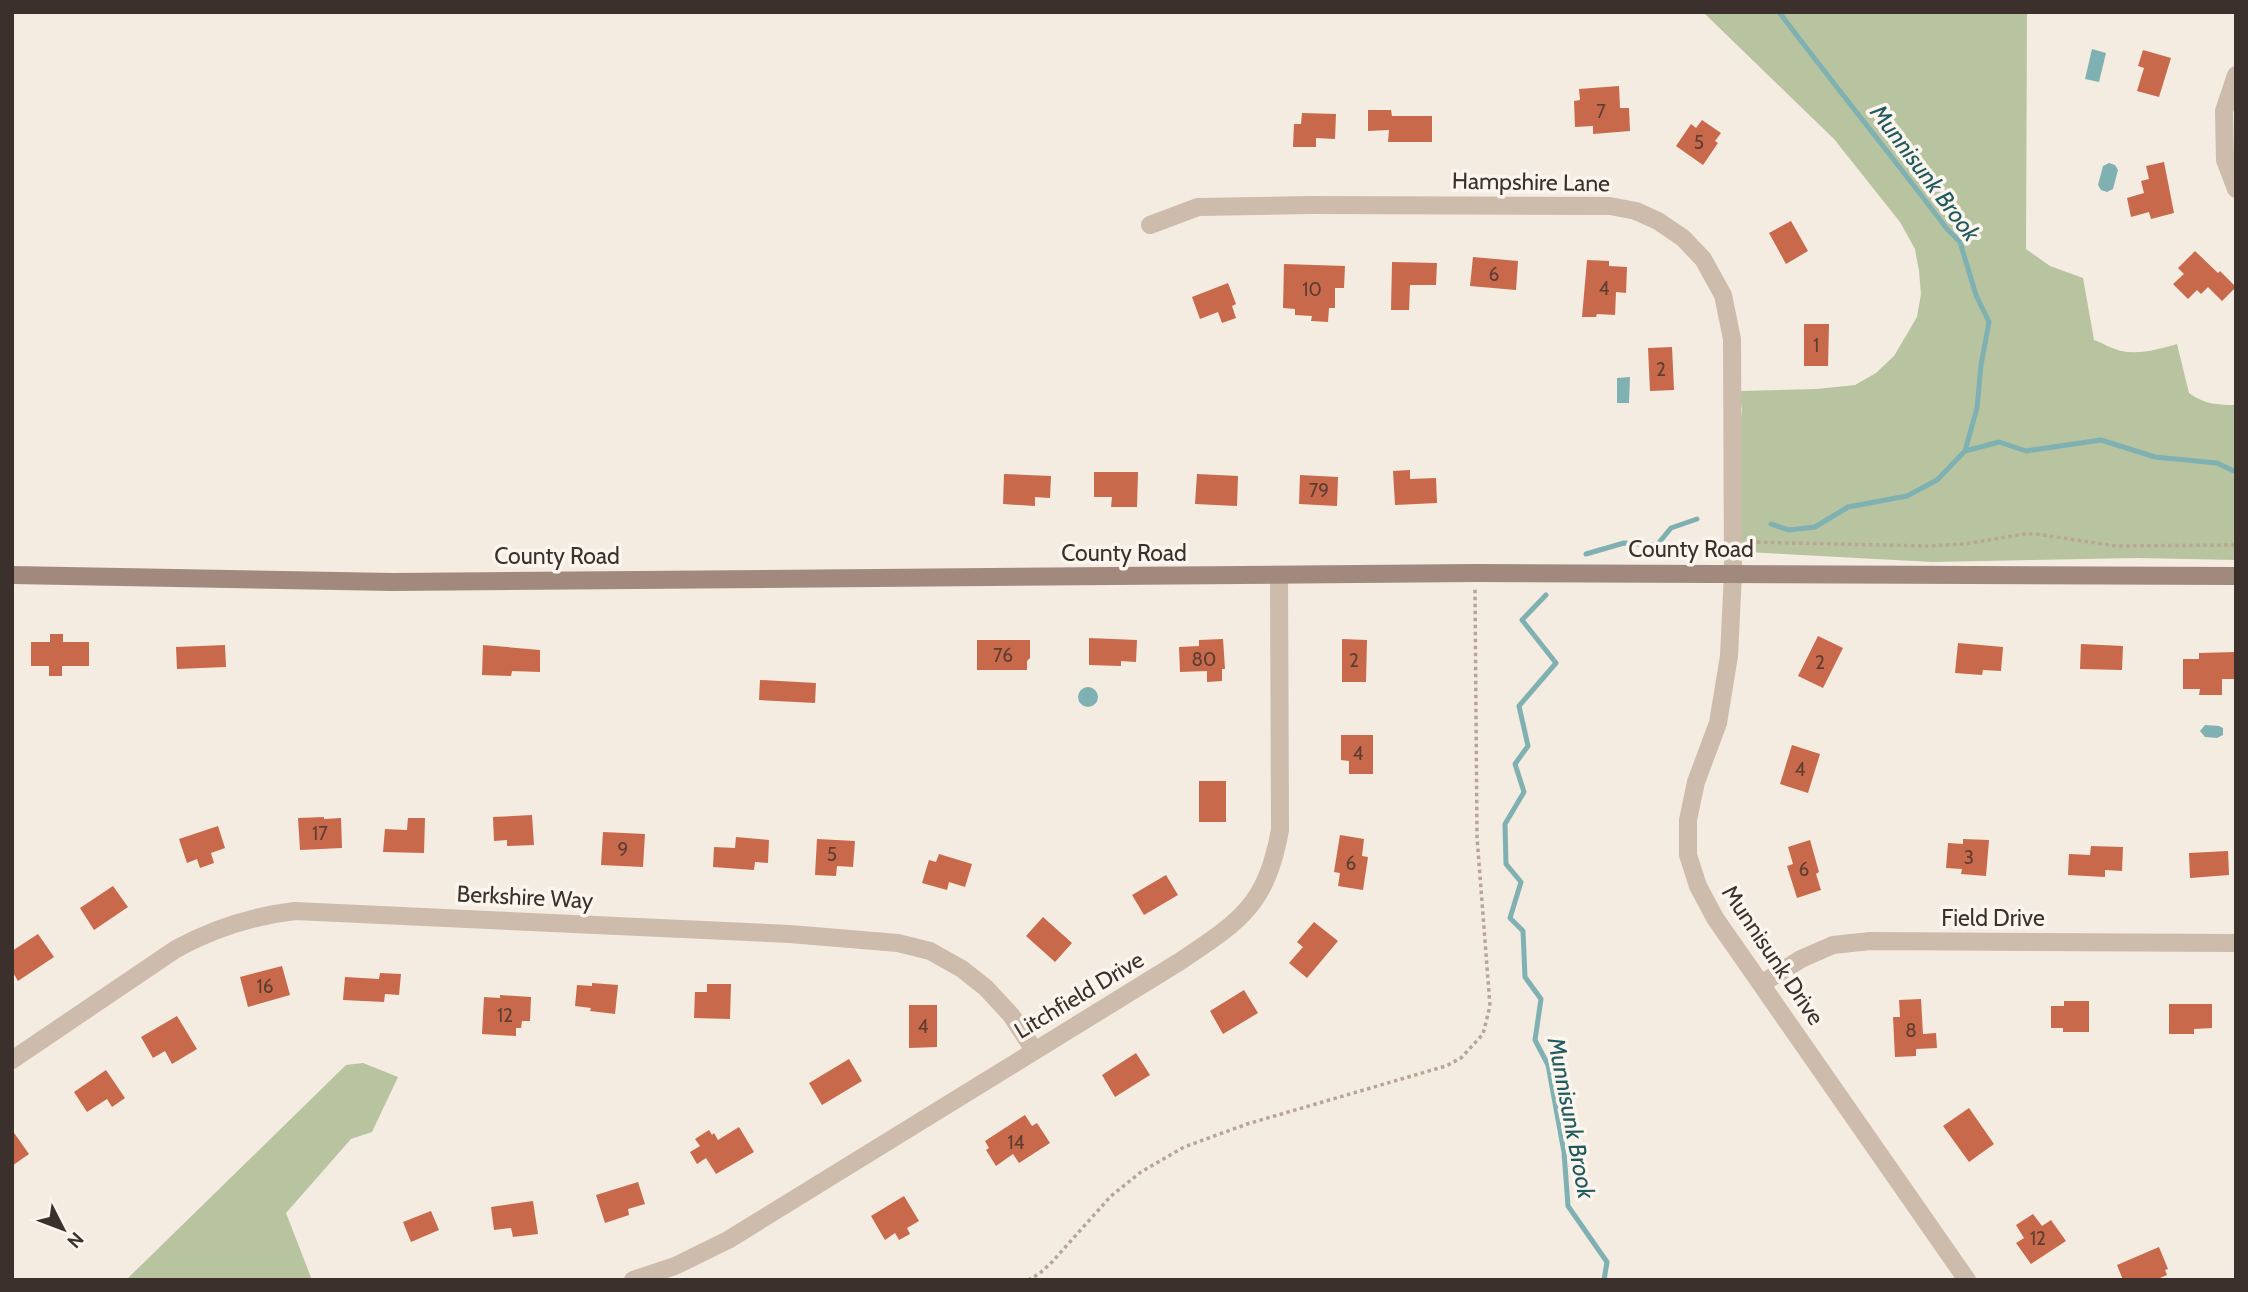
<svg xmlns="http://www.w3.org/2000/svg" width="2248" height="1292" font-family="Cabin,sans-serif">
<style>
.green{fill:#b8c4a0}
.water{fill:#7fb0b2}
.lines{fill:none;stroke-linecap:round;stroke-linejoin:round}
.stream{stroke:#7fb0b2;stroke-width:5}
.building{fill:#c8694b}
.path{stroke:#b9a596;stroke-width:3.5;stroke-dasharray:3.5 3.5;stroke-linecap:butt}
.street{stroke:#cdbbac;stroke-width:18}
.secondary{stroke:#a18a7d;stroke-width:18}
.labels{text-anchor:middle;stroke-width:7;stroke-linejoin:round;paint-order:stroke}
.number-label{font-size:19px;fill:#5e3e33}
.street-label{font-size:23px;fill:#3b302b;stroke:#fbf5ee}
.water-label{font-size:24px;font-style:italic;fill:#1f5a5e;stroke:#fbf5ee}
</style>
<rect width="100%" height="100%" fill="#f4ebe1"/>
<path class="green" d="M1703,12H2027L2026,249L2050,266L2083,278L2094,340C2103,343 2112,349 2121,351C2140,355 2159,349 2177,344L2189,393C2204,404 2217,405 2236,405V560L2137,558L1932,562L1727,551L1742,409L1739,391L1817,389L1855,385L1876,373L1894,356L1917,317L1921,294L1919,271L1915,249L1900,222L1834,139Z
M363,1063L398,1077L372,1132L351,1139L286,1213L312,1280H126L346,1065Z"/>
<path class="water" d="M2092,49L2106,53L2099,82L2085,79Z
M2109,163L2115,165L2118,170L2113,189L2107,192L2101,190L2098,185L2103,166Z
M1630,377L1629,403H1617V378Z
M1078 697a10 10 0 1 1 20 0a10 10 0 1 1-20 0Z
M2205,725L2219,726L2223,728V735L2217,738L2205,737L2200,731Z"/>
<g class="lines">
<path class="stream" d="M1965,451L1999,442L2026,451L2101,440L2155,457L2217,463L2236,472
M1771,524L1789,530L1815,527L1848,507L1907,496L1937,480L1965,451L1977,408L1981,365L1989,322L1976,295L1960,242L1947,229C1892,156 1834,85 1779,12
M1586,554L1624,543L1657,545L1671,528L1697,519
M1546,595L1522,620L1556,663L1519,706L1528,746L1515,764L1524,792L1505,824L1506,864L1521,882L1510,918L1523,931L1525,977L1541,999L1535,1040L1548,1065L1564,1152L1568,1206L1607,1262L1604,1280"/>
</g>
<path class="building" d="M2143,50L2171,58L2159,97L2137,91L2144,68L2138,66Z
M1619,86L1620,108H1629L1630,131L1593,134V126L1575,127L1574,101L1580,100L1579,89Z
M1368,110H1391L1392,116H1432V142H1388L1389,130L1368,131Z
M1302,113L1336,114L1335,139L1316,138V147H1293L1294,124H1301Z
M1702,120L1721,133L1715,141L1718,143L1703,165L1676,146L1691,124L1696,128Z
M2164,162L2174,213L2151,219L2149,212L2131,217L2127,198L2144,193L2141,181L2149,179L2146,166Z
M1791,221L1808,251L1786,264L1769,233Z
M2195,251L2218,273L2220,271L2236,287L2222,301L2208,287L2201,294L2197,290L2188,299L2173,284L2184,274L2178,268Z
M1473,257L1518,261L1516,290L1470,286Z
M1587,260L1609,261V266L1627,267L1626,293L1616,292L1615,315L1597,314L1596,317H1582Z
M1392,262L1437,263L1436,285H1410L1409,310H1391Z
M1284,264L1345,266L1344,288H1335V308H1329L1328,322L1311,321L1312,316L1295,315V309L1283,308Z
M1228,283L1236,304L1232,306L1236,318L1222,323L1218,312L1200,319L1192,297Z
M1804,324H1829L1828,366H1804Z
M1672,347L1674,390L1650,391L1648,348Z
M1410,470V479L1436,478L1437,503L1395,505L1393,471Z
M1094,472H1138L1137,507H1111L1112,497H1094Z
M1004,474L1051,476L1050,498L1035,497V506L1003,504Z
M1197,474L1238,476L1237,506L1195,504Z
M1300,475L1338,477L1337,506L1299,504Z
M50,634H63V642H89V666H62V676H49V666H31V642H50Z
M1818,636L1843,648L1823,688L1798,676Z
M1089,638L1137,640L1136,662L1121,661V666L1089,665Z
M1223,639L1225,669H1222V681L1207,682V671L1180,672L1179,647L1199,646V640Z
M1342,639L1367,640L1366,682H1342Z
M977,640H1030V658L1027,661V670H977Z
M1958,643L2003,647L2001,671L1983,670L1982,675L1955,673Z
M2081,644L2123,646L2122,670L2080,669Z
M225,645L226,667L177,669L176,647Z
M483,645L540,650V672L512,671L511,676L482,675Z
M2236,652V679H2222V695H2199L2200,689H2183V659H2199V653Z
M760,680L816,683L815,703L759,700Z
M1341,735H1373V774H1349V761L1341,760Z
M1792,745L1820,754L1808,793L1780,784Z
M1199,781H1226V822H1199Z
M532,815L534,845L507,846V840L494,841L493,817Z
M324,817V819L341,818L342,848L300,850L298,818Z
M408,818H425L424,853L383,852L385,829L407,830Z
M218,826L225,848L211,853L214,863L200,868L197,859L187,863L179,839Z
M603,832L645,834L643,867L601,865Z
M1340,835L1364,839L1362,856L1368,857L1363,890L1338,886L1340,873L1334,872Z
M736,837L769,840L768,863L755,862L754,870L713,867L714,847L735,848Z
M817,839L855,841L853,867L837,866L836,876L815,875Z
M1963,839L1989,840L1986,876L1961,874L1962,869L1946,868L1948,843L1963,844Z
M1810,840L1819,872L1816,874L1821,890L1797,898L1787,866L1793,864L1788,847Z
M2091,846L2123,847L2122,871L2105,870V877L2068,875L2069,854L2090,855Z
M2228,851L2229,875L2190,878L2189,853Z
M939,854L972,864L965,887L949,882L947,890L922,883L929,860L936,862Z
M1166,875L1178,895L1144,915L1132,895Z
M113,886L128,907L94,930L80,908Z
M1043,917L1072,943L1055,962L1026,936Z
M1314,922L1338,941L1307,978L1289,963L1303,947L1297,942Z
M38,934L54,957L18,981L12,971V951Z
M282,966L290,995L248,1007L240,977Z
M380,973L401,974L399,995L385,994L384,1002L343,1000L345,977L379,979Z
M592,983L618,985L615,1014L590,1011L591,1008L575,1006L577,985L592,986Z
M707,984H731L730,1019L694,1018L695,992H707Z
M1244,990L1258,1013L1223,1034L1210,1011Z
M500,995L531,997L530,1021H522L521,1028H516V1036L482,1034L484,997L500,998Z
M1921,999L1923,1034L1936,1033L1937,1048L1916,1049V1056L1895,1057L1893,1017H1900L1899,1000Z
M2064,1001H2089V1032H2063V1028H2051V1006H2064Z
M2169,1004H2212V1028L2194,1029V1034H2169Z
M909,1005H937V1047L909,1048Z
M177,1016L197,1049L172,1064L165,1051L153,1058L141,1037Z
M1136,1053L1150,1075L1115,1097L1102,1075Z
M849,1059L862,1081L822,1105L809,1083Z
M106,1070L125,1098L112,1107L107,1099L87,1112L74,1092Z
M1969,1108L1994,1144L1969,1162L1943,1126Z
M1025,1115L1032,1126L1037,1123L1050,1143L1019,1163L1013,1154L996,1166L986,1150L989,1148L985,1141Z
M739,1127L754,1152L716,1174L706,1158L697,1164L690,1152L700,1146L695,1139L709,1130L712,1135L714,1133L718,1140Z
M12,1130L29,1154L12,1166Z
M638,1182L645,1204L628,1209L629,1215L605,1223L596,1195Z
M904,1196L919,1221L907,1228L910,1234L899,1240L895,1233L885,1240L871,1216Z
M533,1201L538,1234L513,1237L511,1228L494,1230L491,1207Z
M431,1211L439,1230L411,1242L403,1222Z
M2033,1214L2042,1226L2051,1220L2066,1241L2031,1264L2016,1243L2024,1238L2016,1225Z
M2159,1247L2168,1269L2165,1270L2167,1275L2155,1280H2123L2117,1265Z"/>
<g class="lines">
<path class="path" d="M1750,542L1925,546L1965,544L2024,534H2036L2116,546L2236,545
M1028,1280L1039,1274L1052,1262L1111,1196L1141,1172L1184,1147L1247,1124L1446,1066L1461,1058L1483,1034L1490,1006L1477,837L1475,589"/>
<path class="street" d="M2236,75L2224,111L2225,160L2236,189
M1150,225L1198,207L1310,205L1610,206L1636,211L1658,221L1683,238L1703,259L1723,295L1732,339L1733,573L1729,656L1718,723L1696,782L1688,820V855L1698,886L1715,918L1967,1280
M1761,984L1801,959L1833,945L1870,941L2236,943
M12,1060L176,949C214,928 252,916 295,911L790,934L898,943L930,951L962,969L986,988L1011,1015L1034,1050
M633,1280L675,1266L728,1240L1179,962C1240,921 1266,906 1280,830L1279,576"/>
<path class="secondary" d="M12,575L393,582L1475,573L2236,576"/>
</g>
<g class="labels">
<g class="number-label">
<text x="1601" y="118">7</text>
<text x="1699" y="149">5</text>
<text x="1494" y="281">6</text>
<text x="1604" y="295">4</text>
<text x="1312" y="296">10</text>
<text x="1816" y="352">1</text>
<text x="1661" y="376">2</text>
<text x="1319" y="497">79</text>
<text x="1003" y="662">76</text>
<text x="1204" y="666">80</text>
<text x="1354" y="667">2</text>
<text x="1820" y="669">2</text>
<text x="1358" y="760">4</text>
<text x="1800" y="776">4</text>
<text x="320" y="840">17</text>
<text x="623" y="856">9</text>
<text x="832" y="861">5</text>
<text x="1969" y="864">3</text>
<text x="1351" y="870">6</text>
<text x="1804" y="876">6</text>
<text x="265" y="993">16</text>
<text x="505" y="1022">12</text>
<text x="923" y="1033">4</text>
<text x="1911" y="1037">8</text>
<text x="1016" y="1149">14</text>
<text x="2038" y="1245">12</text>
</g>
<g class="street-label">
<text transform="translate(1531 182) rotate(1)" y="8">Hampshire Lane</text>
<text x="1691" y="557">County Road</text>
<text x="1124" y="561">County Road</text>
<text x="557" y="564">County Road</text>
<text transform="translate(525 897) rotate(3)" y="8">Berkshire Way</text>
<text x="1993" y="926">Field Drive</text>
<text transform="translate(1773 955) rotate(56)" y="8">Munnisunk Drive</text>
<text transform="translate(1079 995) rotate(-31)" y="8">Litchfield Drive</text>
</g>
<g class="water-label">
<text transform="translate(1925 173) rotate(53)" y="8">Munnisunk Brook</text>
<text transform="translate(1571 1118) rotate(79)" y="8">Munnisunk Brook</text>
</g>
</g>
<rect width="2248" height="1292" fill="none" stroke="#3b302b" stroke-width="28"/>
<g transform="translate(63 1229) rotate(132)" stroke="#fbf5ee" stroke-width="5" paint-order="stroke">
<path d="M0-5L12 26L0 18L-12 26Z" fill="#3b302b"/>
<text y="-10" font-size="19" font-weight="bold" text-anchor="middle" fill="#3b302b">N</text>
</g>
</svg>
